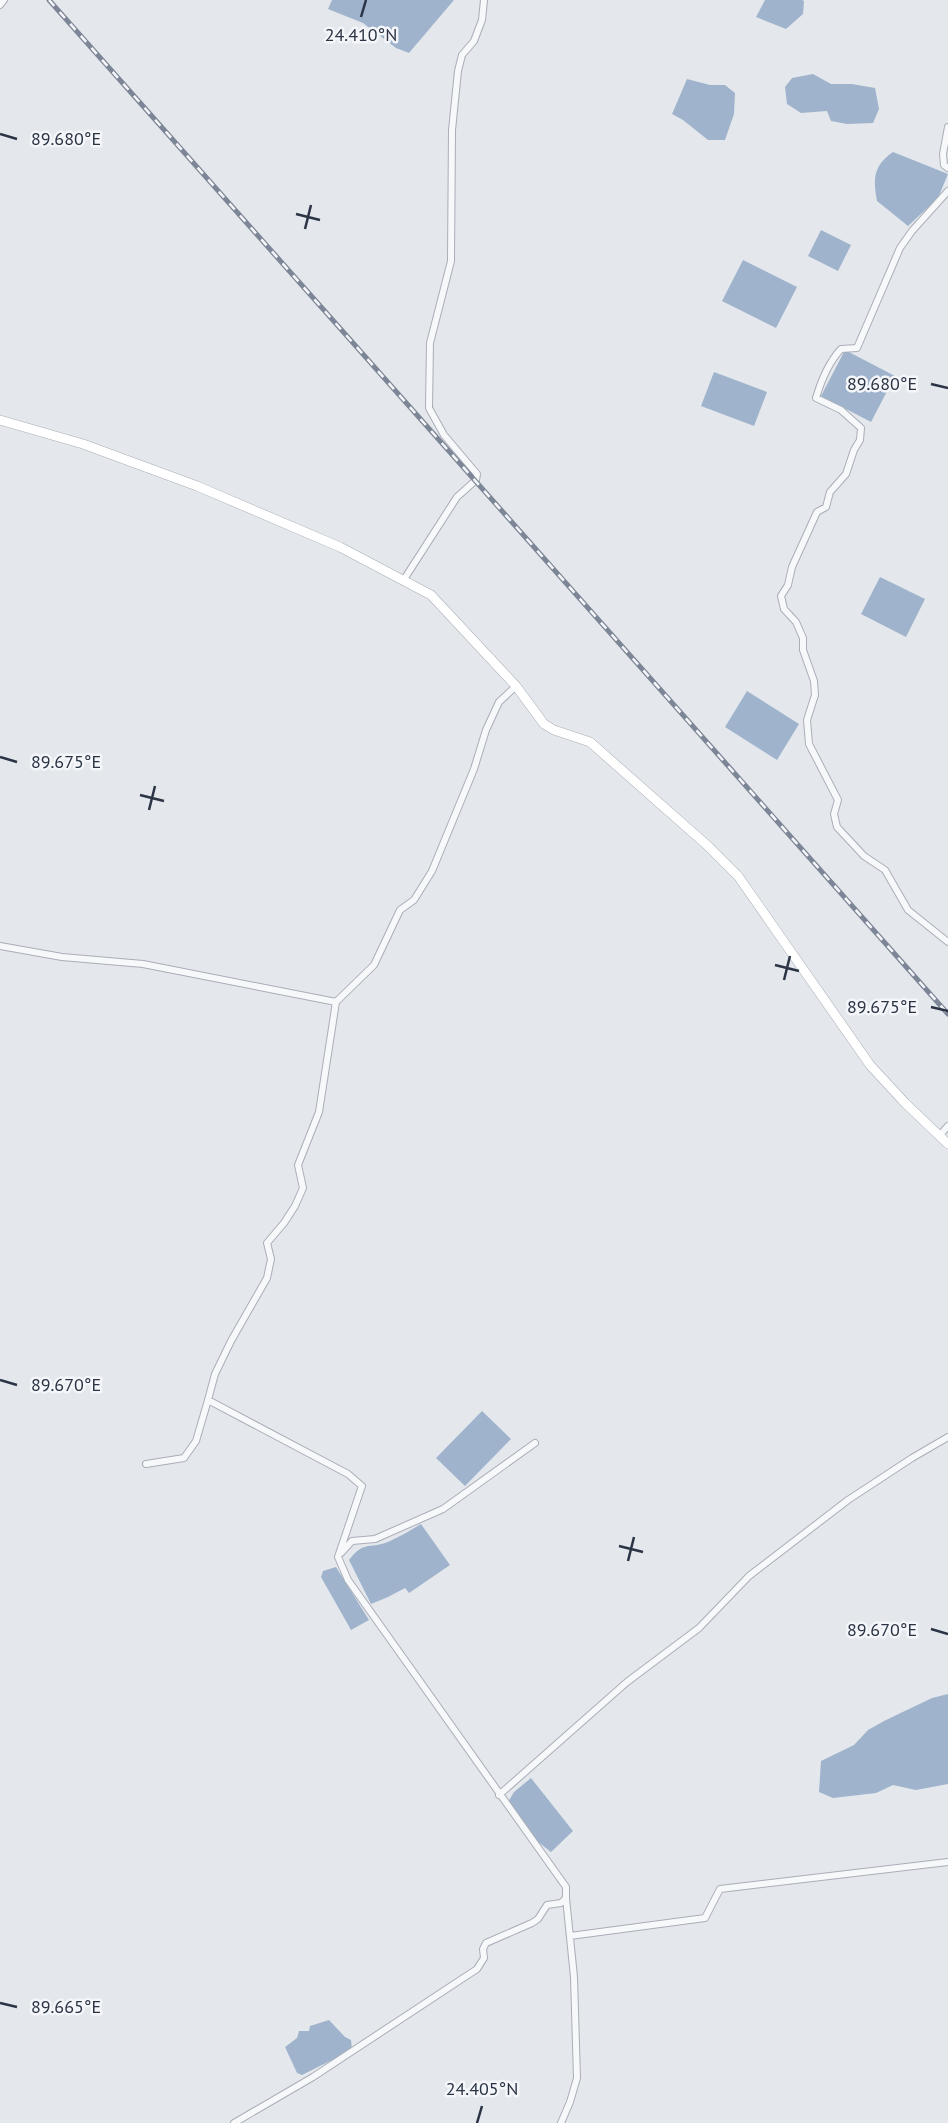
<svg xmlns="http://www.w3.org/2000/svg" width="948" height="2123" font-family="'PT Sans',sans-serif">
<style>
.water{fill:#9fb4cc}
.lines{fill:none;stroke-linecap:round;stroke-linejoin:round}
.minor-casing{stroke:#a9aeb7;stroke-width:8}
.secondary-casing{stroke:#a9aeb7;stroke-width:10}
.minor{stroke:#f7f8fa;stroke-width:6}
.secondary{stroke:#fff;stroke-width:9}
.rail-casing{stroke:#7d8696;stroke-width:5}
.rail{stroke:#f4f6f9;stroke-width:2.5;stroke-dasharray:8;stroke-linecap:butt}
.ticks{fill:none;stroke:#2b3445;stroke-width:2.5}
.ticks-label{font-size:18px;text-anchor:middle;fill:#2b3445;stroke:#f4f6f9;stroke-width:5;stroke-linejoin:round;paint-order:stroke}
</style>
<rect width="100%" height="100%" fill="#e4e7ec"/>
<path class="water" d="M332,0H454L409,53L396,48L363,23L328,9Z
M765,0H802L804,1L803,14L786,29L756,17Z
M813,74L831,84H852L875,88L879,109L873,123L847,124L831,121L827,111L801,113L787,104L785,87L792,78Z
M687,79L710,85H725L735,93L734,114L725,140H708L683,120L672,114Z
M893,152L948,174L938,198L908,226L877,201C873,179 873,166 893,152Z
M821,230L851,245L838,271L808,256Z
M743,260L797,287L776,328L722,301Z
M845,350L895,376L871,422L821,396Z
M714,372L767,392L754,426L701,406Z
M880,577L925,599L906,637L861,614Z
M747,691L799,724L777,760L725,727Z
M482,1411L511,1439L465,1486L436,1458Z
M421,1524L450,1565L409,1593L405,1588L388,1597L371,1604L349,1560C365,1539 371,1550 390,1541C401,1536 411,1530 421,1524Z
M336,1567L369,1620L351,1630L321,1577L323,1571Z
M948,1694V1784L916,1790L893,1785L876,1793L833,1798L819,1792L821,1761L854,1745L868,1730L884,1721L932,1698Z
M531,1778L573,1831L551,1852L537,1841L519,1815L513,1813L508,1802L514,1792Z
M329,2020L345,2037L351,2040L352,2050L302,2075L297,2073L285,2047L297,2038L299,2031H309L310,2026Z"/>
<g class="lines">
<g class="minor-casing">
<path id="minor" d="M0,5L4,0
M948,127L943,154L944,165L948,168
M948,191L912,231L900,248L857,348L841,349C829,362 821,381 816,398L841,410L861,428L860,440L854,450L846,474L830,492L826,507L817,512L792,567L788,585L781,596L784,609L796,622L803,638V650L814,681L815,695L807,720L809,744L838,800L834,814L837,827L864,856L885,870L908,910L948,942
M403,581L457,497L476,480L477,474L444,435L429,408L430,343L451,261L452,130L458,71L462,55L474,41L482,20L484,0
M0,946L62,957L143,964L336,1002
M939,1136L948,1126
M208,1400L215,1374L231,1341L267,1278L271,1259L267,1243L284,1223L295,1206L303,1188L298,1165L319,1112L336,1002L374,965L400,910L414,900L432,871L474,769L486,730L499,702L516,686
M146,1464L184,1458L196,1441L208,1400L348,1474L362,1486L338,1557L348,1580L566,1887V1898L561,1903L547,1905L538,1919L532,1923L486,1943L483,1949L484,1958L477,1969L313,2077L234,2123
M341,1553L352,1541L375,1539L443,1509L535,1443
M499,1795L627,1682L699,1628L749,1576L848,1500L912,1458L948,1437
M570,1936L705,1918L720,1889L948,1862
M561,2123L570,2102L577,2078L574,1977L566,1898"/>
</g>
<g class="secondary-casing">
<path id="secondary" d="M0,420L83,444L197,486L340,547L431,595L516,686L544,724L554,730L590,742L708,846L738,876L870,1065L905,1103L948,1144"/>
</g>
<use href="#minor" class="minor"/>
<use href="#secondary" class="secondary"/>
<g class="rail-casing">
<path id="rail" d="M49,0L948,1014"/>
</g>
<use href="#rail" class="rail"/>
</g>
<path class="ticks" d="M361,17L366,0M0,134L17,139M296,214L320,220M305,229L311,205M931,384L948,388M0,757L17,762M140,795L164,801M149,810L155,786M775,965L799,971M784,980L790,956M931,1007L948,1011M0,1380L17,1385M619,1546L643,1552M628,1561L634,1537M931,1629L948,1634M0,2003L17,2007M477,2123L482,2106"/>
<g class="ticks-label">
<text x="361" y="41">24.410°N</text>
<text x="66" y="145">89.680°E</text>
<text x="882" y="390">89.680°E</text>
<text x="66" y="768">89.675°E</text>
<text x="882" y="1013">89.675°E</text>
<text x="66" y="1391">89.670°E</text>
<text x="882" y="1636">89.670°E</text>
<text x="66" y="2013">89.665°E</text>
<text x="482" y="2095">24.405°N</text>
</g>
</svg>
